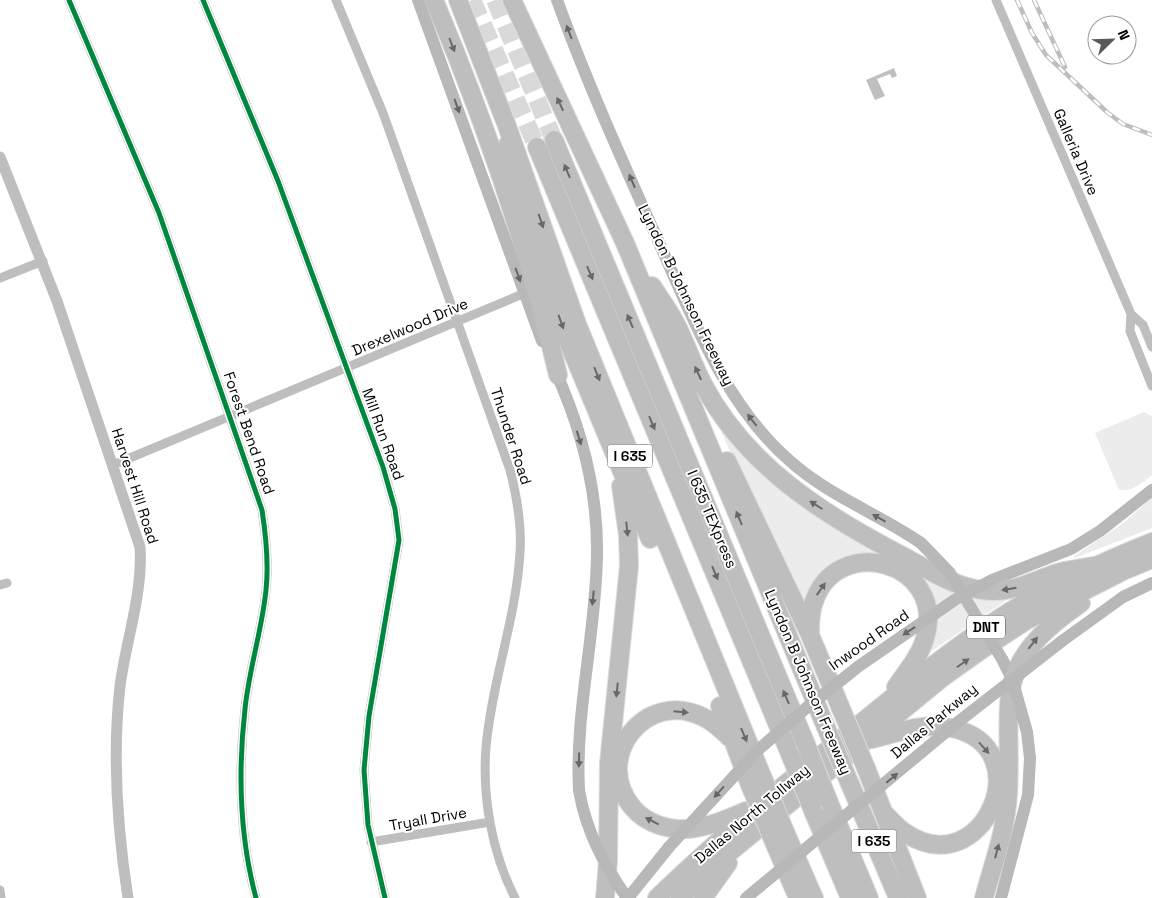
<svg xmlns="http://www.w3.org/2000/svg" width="1152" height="898" font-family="'Space Grotesk',sans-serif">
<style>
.green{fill:#ececec}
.water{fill:#bfbfbf}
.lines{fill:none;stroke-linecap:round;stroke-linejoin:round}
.motorway-tunnel{stroke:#d9d9d9;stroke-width:18;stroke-dasharray:18 9;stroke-linecap:butt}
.motorway-casing{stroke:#dbdbdb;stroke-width:20}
.minor{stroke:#bebebe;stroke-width:9}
.tertiary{stroke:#bebebe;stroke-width:11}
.secondary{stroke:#b8b8b8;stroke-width:12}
.motorway{stroke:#bebebe;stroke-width:18}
.rail-casing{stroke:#bebebe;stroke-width:4.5}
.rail{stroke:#fff;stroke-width:2.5;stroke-dasharray:8;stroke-linecap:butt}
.motorway-bridge-casing{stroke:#dbdbdb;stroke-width:20;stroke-linecap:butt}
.secondary-bridge{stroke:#b8b8b8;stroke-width:12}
.motorway-bridge{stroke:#bebebe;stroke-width:18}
.cycleway-casing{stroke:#fff;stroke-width:8}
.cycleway{stroke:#00873e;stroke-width:5}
.oneway{fill:#656565}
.oneway2{fill:#686868}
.labels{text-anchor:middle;stroke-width:4;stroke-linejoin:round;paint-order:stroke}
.shield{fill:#fff;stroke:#4c4c4c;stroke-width:1}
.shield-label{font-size:14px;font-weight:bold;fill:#000}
.street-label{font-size:15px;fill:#000;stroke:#fff}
</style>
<rect width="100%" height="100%" fill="#fff"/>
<path class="green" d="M712,411L876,548L874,556H858L803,615Z
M1144,412L1152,416V475C1141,484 1134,491 1119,490L1095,433Z
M1152,498V528L1075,558L1074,556L1122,524Z
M917,570L1006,595L1008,599L926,655L915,575Z"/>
<path class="water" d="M894,68L897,76L892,78L890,74L877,79L885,96L875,100L866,80Z"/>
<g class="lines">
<path class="motorway-tunnel" d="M472,0L537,147
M495,0L554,140"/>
<g class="motorway-casing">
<path id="motorway" d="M434,0C485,121 528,248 558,375
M458,0L507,126L577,324L764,781
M512,0L625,243L825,725
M554,140L805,742
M508,144L509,169L547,282L572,351L650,539
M537,147L790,754
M652,286C661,300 671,313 678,328C687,347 694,367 704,386C746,465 822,514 899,554C930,570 956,590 993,591C1015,591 1034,581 1054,574C1068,569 1084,568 1099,565
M727,461L810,635L842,711
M810,635C810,625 810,614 813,605C834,531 948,561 925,638C920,656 907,671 896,687
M720,706L750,785
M730,738C722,730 714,722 703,717C645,688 591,759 633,808C647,824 668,830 688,829C709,827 728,819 746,811
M872,739C897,733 924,722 951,728C1043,746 983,887 904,832C897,827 891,820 885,814
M866,768L917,898
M850,784L898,898
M828,800L869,898
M814,813L850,898
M786,834L814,898
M774,842L798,898
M605,898L608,861L609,763L629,566L628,535L621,486
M657,898C715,842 777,790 840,740C895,696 947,651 1006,614C1052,585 1102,562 1152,542
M680,898L714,865L943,677L984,648L1027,620L1123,571L1152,559
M703,898L728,863
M984,898C993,864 1006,830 1008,794C1013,698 988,667 1081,603"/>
</g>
<path class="minor" d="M69,0L159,213L262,510C266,536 269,563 266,590C262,630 249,669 245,709C238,771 240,838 256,898
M203,0L278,181L383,467L395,509L399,540L369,716L364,770L368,825L385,898
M336,0L383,113L510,470C517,497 522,525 520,553C516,619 492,681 486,747C482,797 492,853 515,898
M996,0L1131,314L1143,325L1152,347
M0,278L43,261
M1131,314L1130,331L1152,386
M113,465L525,293
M0,585L7,583
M371,842L490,822
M0,890L1,898"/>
<path class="tertiary" d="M0,157L57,301L140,547C143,594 126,640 120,686C112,757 117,827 128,898"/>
<path class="secondary" d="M418,0L542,341
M557,0C586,80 621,158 656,236C692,315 723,403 790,461C829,496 879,514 921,543
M554,368C581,427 598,491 597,555C596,634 575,711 579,790
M992,580L1071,549L1100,531L1152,490
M1062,641L1123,597L1152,583
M1002,659L1012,679
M628,898L669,847
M1001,898L1028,795L1030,758"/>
<use href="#motorway" class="motorway"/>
<g class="rail-casing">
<path id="rail" d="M1017,0L1032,33L1046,55L1108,113L1123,124L1152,135
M1034,0L1065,67"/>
</g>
<use href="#rail" class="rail"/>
<g class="motorway-bridge-casing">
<path id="motorway-bridge" d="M842,711L866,768
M825,725L850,784
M805,742L828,800
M790,754L814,813
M764,781L786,834
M750,785L774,842"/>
</g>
<path class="secondary-bridge" d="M921,543L950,573L1002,659
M1012,679L1027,732L1030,758
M579,790C586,831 603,863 627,898
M669,847L758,750L805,709L859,666L956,599L992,580
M746,898L958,722L1062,641"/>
<use href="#motorway-bridge" class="motorway-bridge"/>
<g class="cycleway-casing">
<path id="cycleway" d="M69,0L159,213L262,510C266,536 269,563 266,590C262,630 249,669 245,709C238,771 240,838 256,898
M203,0L278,181L383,467L395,509L399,540L369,716L364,770L368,825L385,898"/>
</g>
<use href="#cycleway" class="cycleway"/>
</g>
<defs><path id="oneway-solid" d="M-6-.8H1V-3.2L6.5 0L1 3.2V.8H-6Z" transform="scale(1.25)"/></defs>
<g class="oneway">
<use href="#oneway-solid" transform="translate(569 32) rotate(-111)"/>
<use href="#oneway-solid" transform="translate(457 106) rotate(70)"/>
<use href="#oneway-solid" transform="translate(632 181) rotate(-113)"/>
<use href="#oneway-solid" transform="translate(518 275) rotate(70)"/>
<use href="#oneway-solid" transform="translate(752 420) rotate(-128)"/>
<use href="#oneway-solid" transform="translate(579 438) rotate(73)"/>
<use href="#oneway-solid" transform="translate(879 518) rotate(-151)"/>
<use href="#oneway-solid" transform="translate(593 598) rotate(96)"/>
<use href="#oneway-solid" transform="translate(909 631) rotate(146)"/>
<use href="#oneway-solid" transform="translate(579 760) rotate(91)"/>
<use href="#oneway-solid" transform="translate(892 778) rotate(-40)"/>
<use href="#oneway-solid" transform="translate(719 792) rotate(132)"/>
</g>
<g class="oneway2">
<use href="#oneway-solid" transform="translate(452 45) rotate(69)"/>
<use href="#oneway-solid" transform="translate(560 104) rotate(-115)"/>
<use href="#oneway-solid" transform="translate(567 171) rotate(-113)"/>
<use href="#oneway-solid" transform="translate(541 221) rotate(71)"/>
<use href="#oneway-solid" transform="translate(590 273) rotate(67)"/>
<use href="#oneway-solid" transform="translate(630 321) rotate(-113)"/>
<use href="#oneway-solid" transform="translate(561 322) rotate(70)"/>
<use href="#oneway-solid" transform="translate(698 373) rotate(-115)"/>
<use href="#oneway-solid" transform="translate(597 374) rotate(68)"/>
<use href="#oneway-solid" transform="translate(652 423) rotate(67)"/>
<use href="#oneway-solid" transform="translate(816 505) rotate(-148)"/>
<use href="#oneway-solid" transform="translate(739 518) rotate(-113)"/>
<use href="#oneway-solid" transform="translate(627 529) rotate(84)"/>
<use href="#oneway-solid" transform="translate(715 573) rotate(67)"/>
<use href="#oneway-solid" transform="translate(821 589) rotate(-55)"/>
<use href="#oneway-solid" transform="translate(1009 589) rotate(171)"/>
<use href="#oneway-solid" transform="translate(1033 643) rotate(-52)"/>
<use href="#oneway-solid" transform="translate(963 663) rotate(-35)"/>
<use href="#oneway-solid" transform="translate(617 690) rotate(96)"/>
<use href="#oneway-solid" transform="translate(786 697) rotate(-113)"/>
<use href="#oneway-solid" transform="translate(681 712) rotate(5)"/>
<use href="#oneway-solid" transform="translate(744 735) rotate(67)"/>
<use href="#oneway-solid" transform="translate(984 748) rotate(48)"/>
<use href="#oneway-solid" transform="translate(652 821) rotate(-153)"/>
<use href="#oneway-solid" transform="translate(997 851) rotate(-75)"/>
</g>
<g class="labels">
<g class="shield">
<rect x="607.5" y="444.5" width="45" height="23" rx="4"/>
<rect x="967" y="615.5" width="38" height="23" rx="4"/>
<rect x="851.5" y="829.5" width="45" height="23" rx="4"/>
</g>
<g class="shield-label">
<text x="630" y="461">I 635</text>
<text x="986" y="632">DNT</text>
<text x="874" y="846">I 635</text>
</g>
<g class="street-label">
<text transform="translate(1076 152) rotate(67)" y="5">Galleria Drive</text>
<text transform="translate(686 295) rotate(64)" y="5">Lyndon B Johnson Freeway</text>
<text transform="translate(410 327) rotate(-23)" y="5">Drexelwood Drive</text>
<text transform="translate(249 433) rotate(71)" y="5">Forest Bend Road</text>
<text transform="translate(383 434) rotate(70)" y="5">Mill Run Road</text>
<text transform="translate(511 436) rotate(72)" y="5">Thunder Road</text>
<text transform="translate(135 486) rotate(72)" y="5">Harvest Hill Road</text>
<text transform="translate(712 519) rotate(67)" y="5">I 635 TEXpress</text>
<text transform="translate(869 640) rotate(-35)" y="5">Inwood Road</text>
<text transform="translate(808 682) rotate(67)" y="5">Lyndon B Johnson Freeway</text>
<text transform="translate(934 721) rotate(-40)" y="5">Dallas Parkway</text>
<text transform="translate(752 814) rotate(-40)" y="5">Dallas North Tollway</text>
<text transform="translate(428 819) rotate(-10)" y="5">Tryall Drive</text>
</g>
</g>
<g transform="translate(1112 40) rotate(67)"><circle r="24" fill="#ffffff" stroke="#999999"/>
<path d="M0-4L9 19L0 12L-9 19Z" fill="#595959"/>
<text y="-8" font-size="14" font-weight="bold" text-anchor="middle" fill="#000000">N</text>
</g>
</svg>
